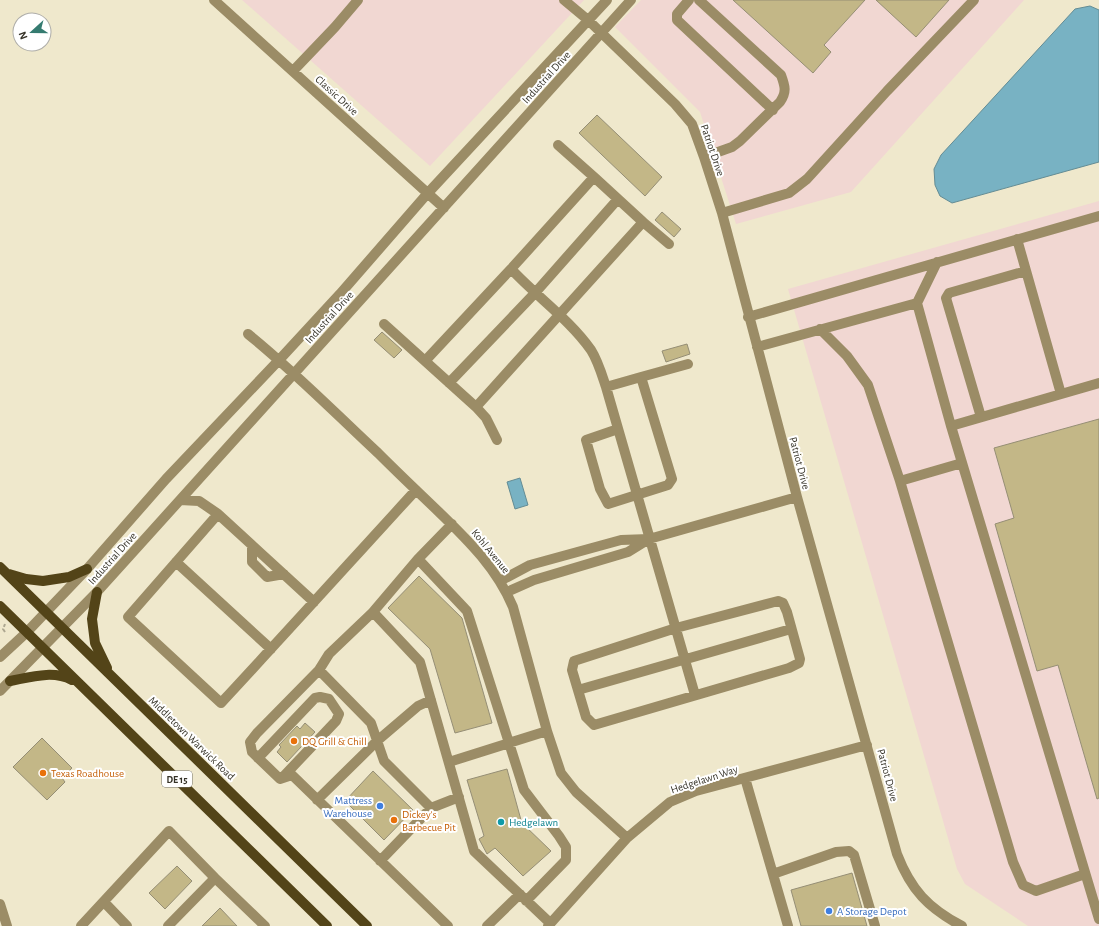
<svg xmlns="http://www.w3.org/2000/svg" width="1099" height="926" font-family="'Alegreya Sans',sans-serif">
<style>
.industrial{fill:#f1d7d2}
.water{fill:#78b2c3;stroke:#648c94}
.building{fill:#c3b787;stroke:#958e75}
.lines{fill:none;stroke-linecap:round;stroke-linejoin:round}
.path{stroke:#ada791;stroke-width:2;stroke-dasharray:4 2;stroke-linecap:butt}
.minor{stroke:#9b8c66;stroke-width:10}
.major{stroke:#534418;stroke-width:10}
.food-dot{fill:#e8710a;stroke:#fff;stroke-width:1.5}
.shop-dot{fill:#3f7fe0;stroke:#fff;stroke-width:1.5}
.culture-dot{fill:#0f9aa8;stroke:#fff;stroke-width:1.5}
.labels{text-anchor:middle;stroke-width:4;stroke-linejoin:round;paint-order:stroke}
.shield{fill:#fff;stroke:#727068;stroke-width:1}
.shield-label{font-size:10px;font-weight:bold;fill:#353227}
.street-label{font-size:11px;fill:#353227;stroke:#fff}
.food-label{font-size:11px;fill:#c56008;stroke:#fff;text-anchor:start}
.shop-label{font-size:11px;fill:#366cbe;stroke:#fff;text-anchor:end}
.culture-label{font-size:11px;fill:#0d838f;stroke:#fff;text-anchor:start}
</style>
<rect width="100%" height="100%" fill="#efe8cc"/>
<path class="industrial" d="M242,0H584L430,166Z
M641,0H1024L851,192L736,224L700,112L615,27Z
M1099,201V926H1028L965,884L957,869L788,289Z"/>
<path class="water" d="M1090,6L1099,10V162L952,203L940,196L935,185L934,169L941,155L1075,9Z
M520,478L528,505L515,509L507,482Z"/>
<path class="building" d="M733,0H865L824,45L831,52L813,73Z
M876,0H949L916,37Z
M597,115L662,177L645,196L579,133Z
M662,212L681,229L674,237L655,220Z
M382,332L402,350L394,358L374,340Z
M687,344L690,354L666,362L662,351Z
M1099,419V798L1097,799L1058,665L1037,671L995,524L1014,518L994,448Z
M419,576L462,618L492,723L455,733L430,649L388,608Z
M305,723L315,732L287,762L277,752L281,747L279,745L297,726L300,729Z
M42,738L72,768L62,778L65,782L47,800L13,767Z
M507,769L521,820L523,824L551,851L523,876L495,848L487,854L479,839L484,836L467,780Z
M373,771L413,810L384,840L345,801Z
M177,866L192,881L165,909L149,893Z
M852,873L867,926H801L791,890Z
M220,908L237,926H202Z"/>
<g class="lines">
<path class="path" d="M5,632L3,629L5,624"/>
<path class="minor" d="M214,0L444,208
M564,0L588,20L675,104L692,124L704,157L722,213L797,497L897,854C911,890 928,908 962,926
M689,0L677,14V20L773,110
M699,0L781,75C785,86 787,92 780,102L740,141L732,147L704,157
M293,71L335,27L358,0
M558,145L594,177
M722,213L789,193L807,179L887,91L974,0
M643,222L669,244
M1017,239L1061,394
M937,262L917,303L951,426L1099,919
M511,269L594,177L643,222L476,407L425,361L511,269C537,297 569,319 591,350C598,361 602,375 606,387L695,695
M748,317L1099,216
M384,324L425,361
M820,329L847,356L868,385L900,481L1013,862L1023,885L1036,891L1085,874
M248,334C294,371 335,413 378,453C398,473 419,493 439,512C469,541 497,569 513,607L547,731L561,773L576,792L627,838
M757,347L917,303
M641,377L688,364
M449,383L535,293L618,199
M606,387L641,377L672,479L668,485L608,504L600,489L586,440L618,429
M476,407L486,418L497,440
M981,417L946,298L949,293L1026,271
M951,426L1099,383
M900,481L962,463
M180,500L199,501L218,514
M452,524L418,559L373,612L420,662L474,851L550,923
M252,545V562L267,577L284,574
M418,559L467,611L524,790L559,836L566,847V860L526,901
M176,562L271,649
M500,581L530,565L621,540L649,539L797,497
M507,592L534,580L628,552L649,539
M778,601L783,603L787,612L800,659L799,663L789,668L594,725L586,717L572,670L574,661L676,628Z
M314,602L218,514L128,617L221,703C286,633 351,561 416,490
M373,612L329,654L319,670L257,733L250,742L252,752L280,779L292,775L448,926
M0,657L26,633L87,569L166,479L280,359L340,294L427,194L607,0
M319,670L371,723L384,761L431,808L459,797
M578,690L791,629
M0,691L97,592L631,0
M258,758L315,698L320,697L329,699L339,714L336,721L282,778
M449,762L547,731
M745,778L788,926
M317,800L377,741L418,706L431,700
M380,861L431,808
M773,874L836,852L849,851L854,855L875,926
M104,902L127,926
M0,904L7,926
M81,926L169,831L215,878L265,926
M168,926L215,878
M487,926L520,894
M548,926L627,838L670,802L696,791L867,745"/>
<path class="major" d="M0,567L367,926
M9,574L26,579L43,581L69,577L87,569
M97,592L92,619L95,643L107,668
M0,606L327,926
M10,681C31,677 53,670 72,680"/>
</g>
<g class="food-dot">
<circle cx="294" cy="741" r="4"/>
<circle cx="43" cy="773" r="4"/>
<circle cx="394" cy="820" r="4"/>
</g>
<g class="shop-dot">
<circle cx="380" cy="806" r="4"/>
<circle cx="829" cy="911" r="4"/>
</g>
<circle class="culture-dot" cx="501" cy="822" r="4"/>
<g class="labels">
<rect class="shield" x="162" y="771" width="30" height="16" rx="3"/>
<g class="shield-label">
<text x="177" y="783">DE 15</text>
</g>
<g class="street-label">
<text transform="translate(546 77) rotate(-48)" y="4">Industrial Drive</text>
<text transform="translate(337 95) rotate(42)" y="4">Classic Drive</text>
<text transform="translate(713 150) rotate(71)" y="4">Patriot Drive</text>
<text transform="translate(329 317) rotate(-48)" y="4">Industrial Drive</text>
<text transform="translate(800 463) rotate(75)" y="4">Patriot Drive</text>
<text transform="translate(491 551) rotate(51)" y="4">Kohl Avenue</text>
<text transform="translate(112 558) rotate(-48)" y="4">Industrial Drive</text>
<text transform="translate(192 738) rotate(44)" y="4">Middletown Warwick Road</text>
<text transform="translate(888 775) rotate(75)" y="4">Patriot Drive</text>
<text transform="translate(704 779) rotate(-18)" y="4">Hedgelawn Way</text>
</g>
<g class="food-label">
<text x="302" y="745">DQ Grill &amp; Chill</text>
<text x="51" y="777">Texas Roadhouse</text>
<text x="402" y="818">Dickey's<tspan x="402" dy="13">Barbecue Pit</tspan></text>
</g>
<g class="shop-label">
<text x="372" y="804">Mattress<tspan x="372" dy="13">Warehouse</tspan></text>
<text x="837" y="915" text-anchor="start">A Storage Depot</text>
</g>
<g class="culture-label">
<text x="509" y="826">Hedgelawn</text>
</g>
</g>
<g transform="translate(32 32) rotate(249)"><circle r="19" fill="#ffffff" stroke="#aeada9"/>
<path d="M0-3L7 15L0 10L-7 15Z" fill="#357b70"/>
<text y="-6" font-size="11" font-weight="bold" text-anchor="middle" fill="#353227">N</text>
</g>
</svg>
